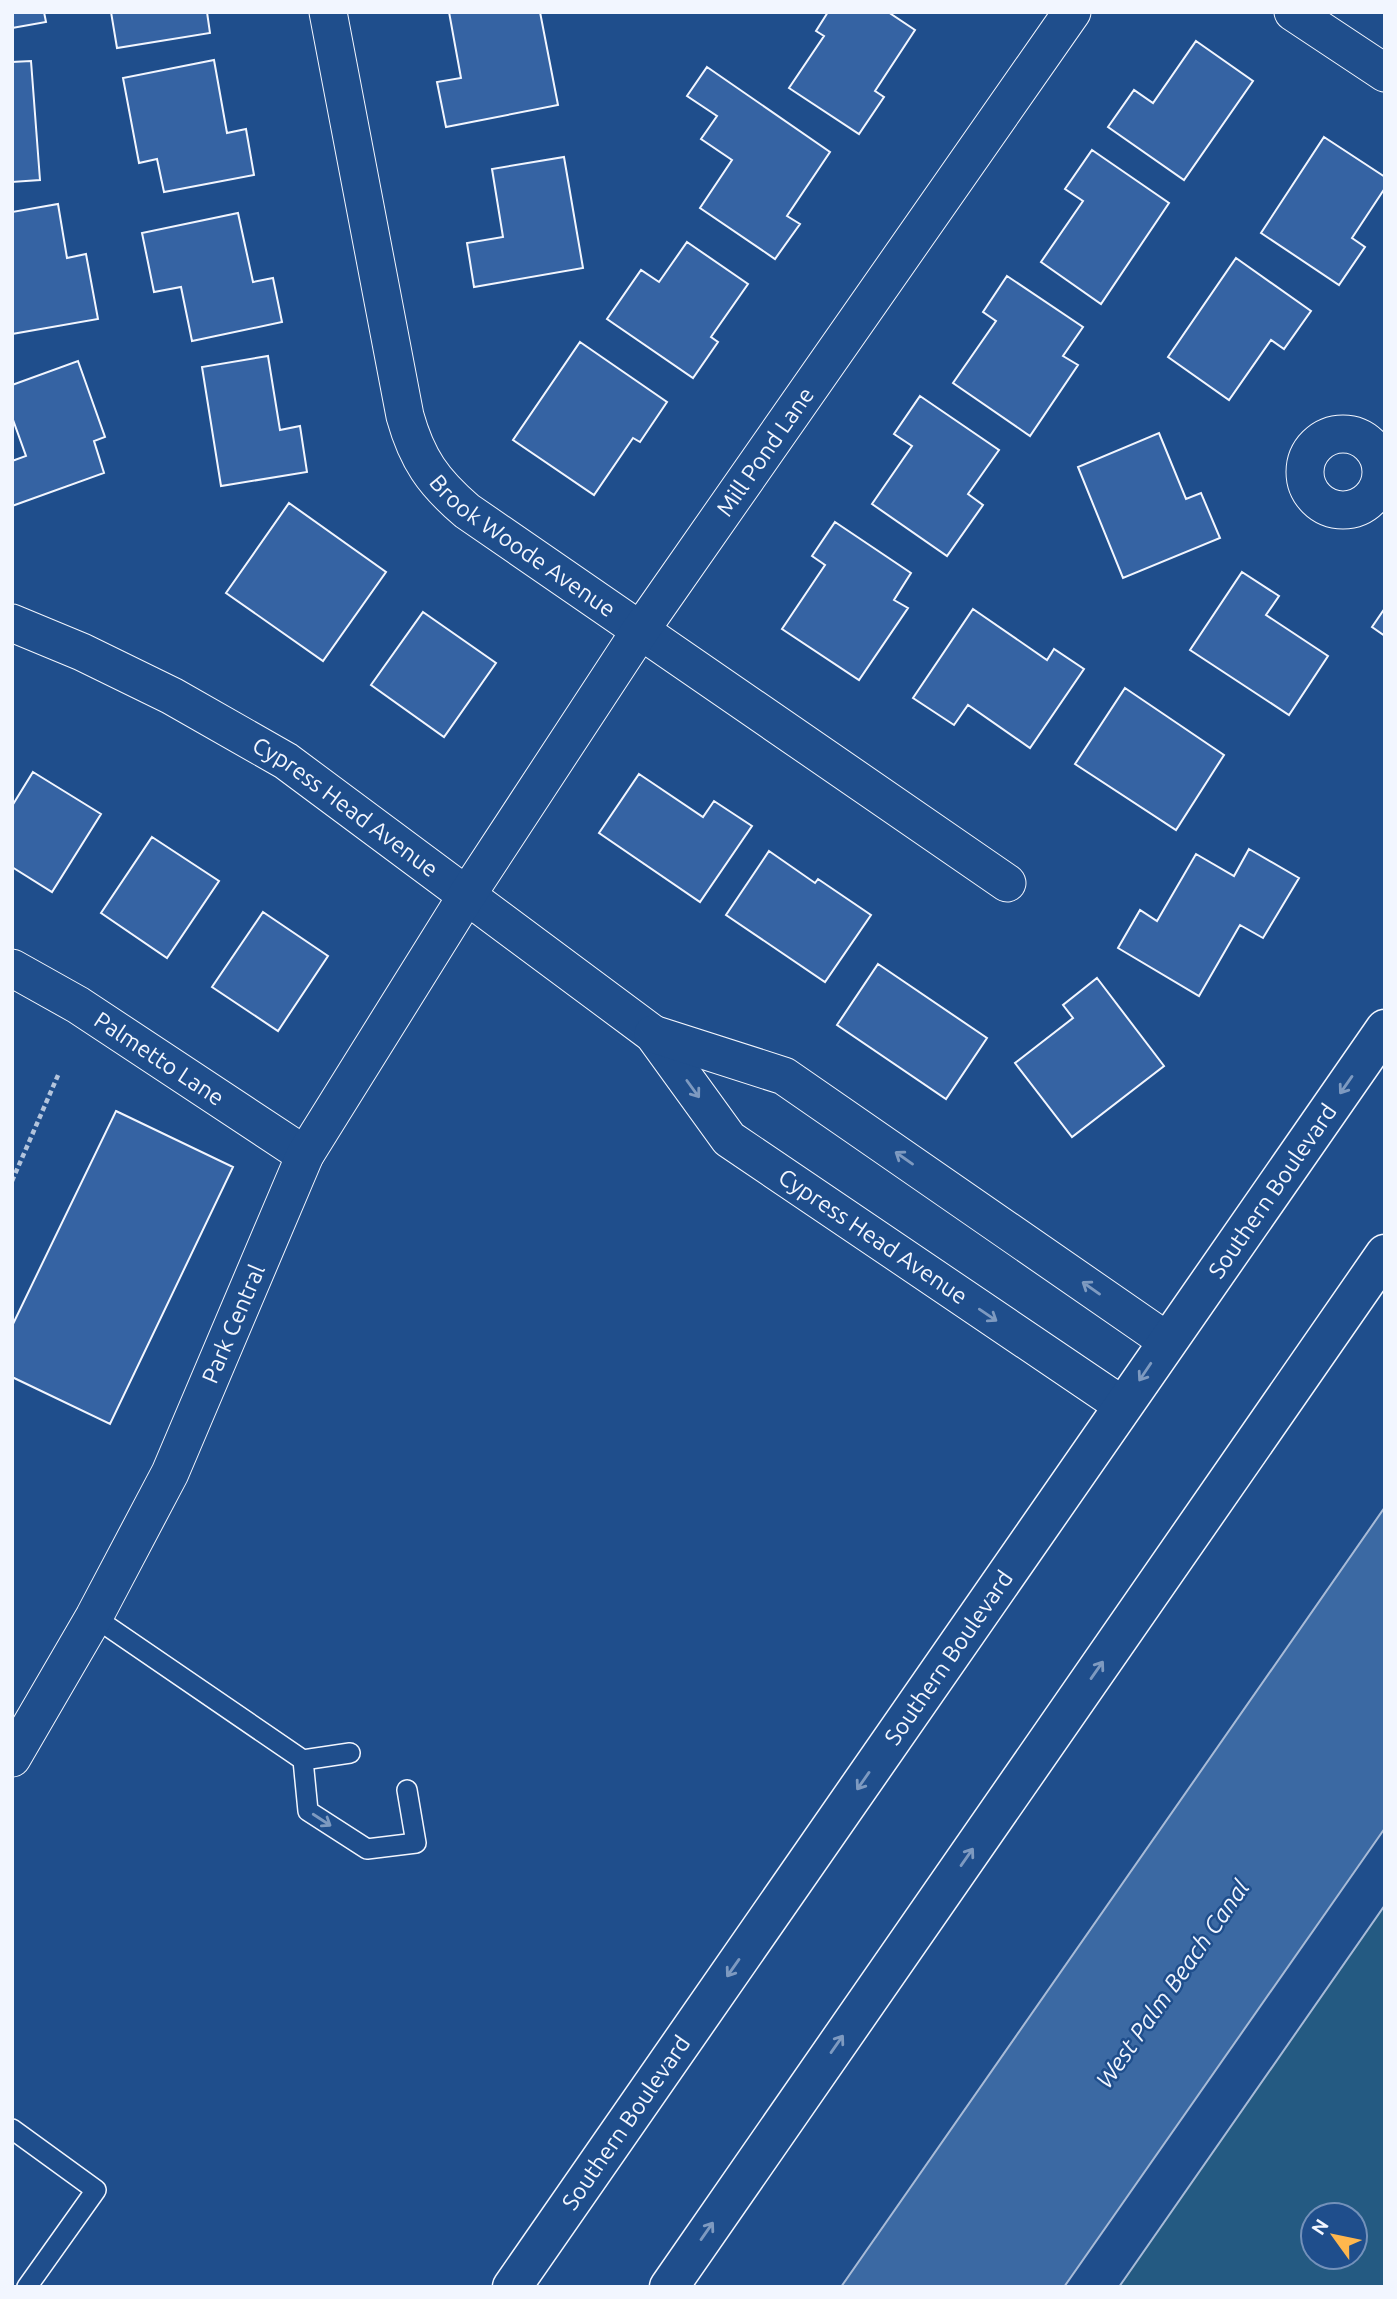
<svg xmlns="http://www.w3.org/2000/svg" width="1397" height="2299" font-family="Ubuntu,sans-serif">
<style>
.green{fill:#245a82;stroke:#a8bbd7;stroke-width:2;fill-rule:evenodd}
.water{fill:#3b69a3;stroke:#a8bbd7;stroke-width:2}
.building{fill:#3563a3;stroke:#f2f6ff;stroke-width:2}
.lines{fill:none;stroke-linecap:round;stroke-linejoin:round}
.service-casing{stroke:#f2f6ff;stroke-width:22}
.minor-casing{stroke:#f2f6ff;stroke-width:39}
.trunk-casing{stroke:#f2f6ff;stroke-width:41}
.path{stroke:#b3c4dc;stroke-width:4.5;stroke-dasharray:5 3.5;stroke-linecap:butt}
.service{stroke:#1f4e8c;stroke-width:19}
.minor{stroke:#1f4e8c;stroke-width:37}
.trunk{stroke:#1f4e8c;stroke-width:38}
.oneway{stroke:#7e9ac0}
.labels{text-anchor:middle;stroke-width:5;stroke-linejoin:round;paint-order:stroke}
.street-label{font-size:23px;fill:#f2f6ff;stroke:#1f4e8c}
.water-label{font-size:24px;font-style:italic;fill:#f2f6ff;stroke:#1f4e8c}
</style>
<rect width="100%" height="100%" fill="#1f4e8c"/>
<path class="green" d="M1385,1905V2287H1119ZM1313,2215H1355V2257H1313Z"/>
<path class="water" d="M1385,1507V1828L1064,2287H841Z"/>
<path class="building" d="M12,12H44L46,22L12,28Z
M111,12H207L210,33L117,48Z
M449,12H540L558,105L446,127L437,82L461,78Z
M828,12H888L915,30L875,91L884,97L859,134L789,88L824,36L816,31Z
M1196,41L1253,81L1184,180L1108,127L1134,90L1153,103Z
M214,60L227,133L246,129L254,175L164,192L157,159L139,163L123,78Z
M31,61L40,180L12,182V62Z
M707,67L830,152L787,216L800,224L775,259L700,208L732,160L701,139L717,116L687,96Z
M1324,137L1385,177V188L1352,238L1365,247L1339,285L1261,233Z
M1092,150L1169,203L1101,304L1041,262L1083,201L1065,189Z
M564,157L583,268L474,287L467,243L503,237L492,169Z
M58,204L67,258L86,254L98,319L12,334V212Z
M238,213L253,282L273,278L282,322L192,341L181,287L154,292L142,233Z
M687,242L748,284L711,337L718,342L693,378L607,319L641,270L659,282Z
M1236,258L1311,311L1284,349L1271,340L1229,400L1168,357Z
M1007,276L1083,327L1063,356L1078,365L1030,436L953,383L996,321L983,312Z
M580,342L667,402L640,442L633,438L594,495L513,440Z
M268,356L280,430L300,426L307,472L221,486L202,367Z
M78,361L105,437L94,441L104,473L12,506V461L26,456L12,417V385Z
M920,396L999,450L968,494L983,505L947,556L872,504L912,446L894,434Z
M1159,433L1186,499L1201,493L1220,538L1123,578L1078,467Z
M289,503L386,572L323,661L226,593Z
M835,522L911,573L894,600L908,608L859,680L782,629L825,565L812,556Z
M1242,572L1279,596L1266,615L1328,656L1289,715L1190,650Z
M1385,608V636L1372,627Z
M973,609L1047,660L1054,649L1084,669L1030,748L968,705L954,725L913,698Z
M423,612L496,663L444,737L371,685Z
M1125,688L1224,755L1176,830L1075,764Z
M33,772L101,814L52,892L12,867V806Z
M639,774L703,817L714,801L752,826L700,902L599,833Z
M152,837L219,881L167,958L101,913Z
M1249,849L1299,878L1263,938L1240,925L1199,996L1118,948L1140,910L1157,921L1196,854L1234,876Z
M769,851L815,883L818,879L871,915L825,982L726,915Z
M263,912L328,956L278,1031L212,987Z
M878,964L987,1038L946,1099L837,1025Z
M1097,978L1164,1066L1072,1137L1015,1063L1073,1018L1063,1005Z
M116,1111L233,1167L110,1424L12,1377V1326Z"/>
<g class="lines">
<g class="service-casing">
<path id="service" d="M94,1617L303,1760L350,1753
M303,1760L308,1811L367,1849L416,1843L407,1790
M12,2129L96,2190L27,2287"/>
</g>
<g class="minor-casing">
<g id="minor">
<path id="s1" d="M328,12L405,416C417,459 433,482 467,511L1007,883"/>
<path d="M1293,12L1385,73"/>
<circle cx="1343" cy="472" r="38"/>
<path id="s2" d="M12,623L82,652L172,696L286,761L653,1034L729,1139L1122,1405"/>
<path id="s3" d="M12,968L78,1005L305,1155"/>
<path d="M653,1034L784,1076L1167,1341"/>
<path id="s4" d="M12,1758L94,1617L170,1473L305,1155L467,895L640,631L1072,12"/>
</g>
</g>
<g class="trunk-casing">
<g id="trunk">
<path id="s5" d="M512,2287L1385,1029"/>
<path d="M669,2287L1385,1254"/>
</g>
</g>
<path class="path" d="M12,1181L59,1073"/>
<use href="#service" class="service"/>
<use href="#minor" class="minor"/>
<use href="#trunk" class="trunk"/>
</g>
<defs><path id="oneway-shaft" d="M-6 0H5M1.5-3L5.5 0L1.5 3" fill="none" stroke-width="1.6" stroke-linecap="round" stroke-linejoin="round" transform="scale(1.75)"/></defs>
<g class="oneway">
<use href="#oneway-shaft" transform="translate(1346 1085) rotate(125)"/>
<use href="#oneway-shaft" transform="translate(693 1089) rotate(54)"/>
<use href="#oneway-shaft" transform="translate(904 1158) rotate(-145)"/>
<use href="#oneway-shaft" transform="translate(1091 1288) rotate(-145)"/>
<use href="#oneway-shaft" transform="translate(988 1315) rotate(34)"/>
<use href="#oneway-shaft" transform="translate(1145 1372) rotate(124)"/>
<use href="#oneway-shaft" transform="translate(1097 1670) rotate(-55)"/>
<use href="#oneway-shaft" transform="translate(863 1781) rotate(125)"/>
<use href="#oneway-shaft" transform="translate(322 1820) rotate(33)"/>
<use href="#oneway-shaft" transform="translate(967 1857) rotate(-55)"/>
<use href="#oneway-shaft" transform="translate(733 1968) rotate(125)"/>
<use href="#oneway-shaft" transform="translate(837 2044) rotate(-55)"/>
<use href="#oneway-shaft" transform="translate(707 2231) rotate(-55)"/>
</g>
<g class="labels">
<g class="street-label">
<text dy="8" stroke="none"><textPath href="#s4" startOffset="1512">Mill Pond Lane</textPath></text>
<text dy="8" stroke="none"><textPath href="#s1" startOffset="592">Brook Woode Avenue</textPath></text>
<text dy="8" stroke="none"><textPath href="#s2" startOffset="382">Cypress Head Avenue</textPath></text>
<text dy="8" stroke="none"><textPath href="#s3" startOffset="173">Palmetto Lane</textPath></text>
<text dy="8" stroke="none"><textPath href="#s5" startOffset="1334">Southern Boulevard</textPath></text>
<text dy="8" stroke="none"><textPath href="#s2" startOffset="1068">Cypress Head Avenue</textPath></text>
<text dy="8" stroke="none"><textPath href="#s4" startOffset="488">Park Central</textPath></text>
<text dy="8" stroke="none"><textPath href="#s5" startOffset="766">Southern Boulevard</textPath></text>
<text dy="8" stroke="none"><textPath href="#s5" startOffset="200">Southern Boulevard</textPath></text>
</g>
<g class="water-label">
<text transform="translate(1173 1984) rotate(-55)" y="8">West Palm Beach Canal</text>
</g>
</g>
<rect width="1397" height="2299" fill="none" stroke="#f2f6ff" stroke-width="28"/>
<g transform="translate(1334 2236) rotate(303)"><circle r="33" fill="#1f4e8c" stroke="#7391ba" stroke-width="2"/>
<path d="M0-5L12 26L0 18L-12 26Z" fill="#ffb74d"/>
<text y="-10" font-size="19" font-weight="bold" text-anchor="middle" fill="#f2f6ff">N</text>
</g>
</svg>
